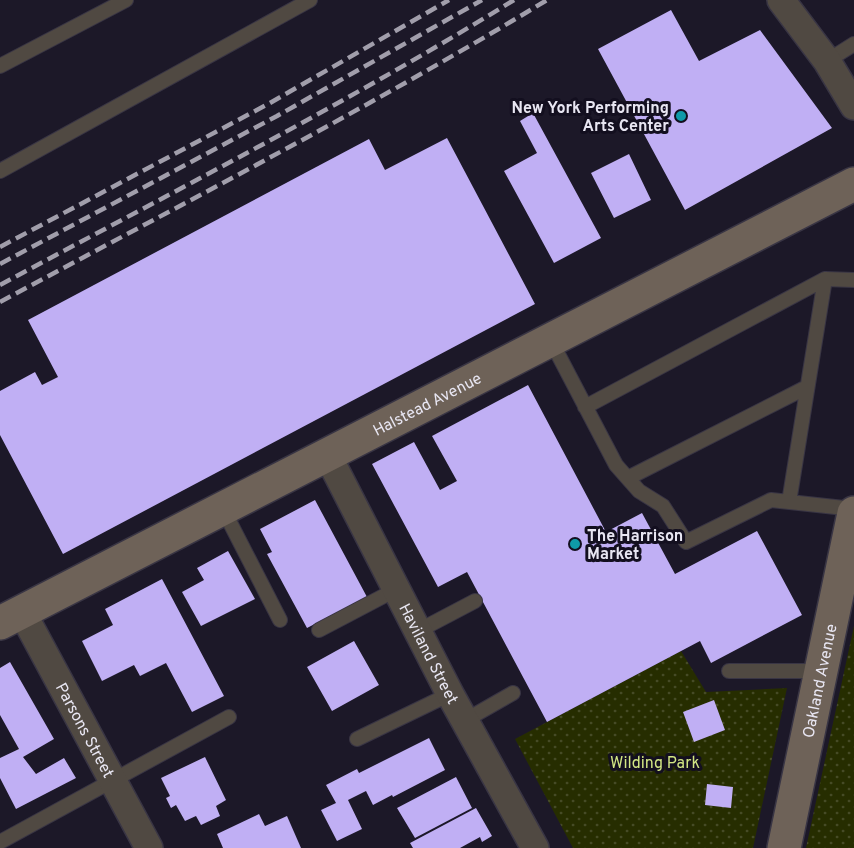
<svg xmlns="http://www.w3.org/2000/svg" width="854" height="848" font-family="Overpass,sans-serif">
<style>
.park{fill:url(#park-dots)}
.building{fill:#c0aff4}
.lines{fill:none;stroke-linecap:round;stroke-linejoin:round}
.lane-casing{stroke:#393544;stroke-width:16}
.street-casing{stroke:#393544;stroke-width:30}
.secondary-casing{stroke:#393544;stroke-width:36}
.lane{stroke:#504942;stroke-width:14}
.street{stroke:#504942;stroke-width:27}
.secondary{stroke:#6e6258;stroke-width:33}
.rail{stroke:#a19eab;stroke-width:4.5;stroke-dasharray:12 6;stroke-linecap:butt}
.culture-dot{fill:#0f9aa8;stroke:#130f1f;stroke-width:2}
.labels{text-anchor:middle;stroke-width:6;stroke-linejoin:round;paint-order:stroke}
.poi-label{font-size:16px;font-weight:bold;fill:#e8e6f2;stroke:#130f1f;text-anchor:end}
.street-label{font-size:16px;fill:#e8e6f2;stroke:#130f1f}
.park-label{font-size:16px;fill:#d3e784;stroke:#130f1f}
</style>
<defs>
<pattern id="park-dots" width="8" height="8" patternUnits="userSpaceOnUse" patternTransform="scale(1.5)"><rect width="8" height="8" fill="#262d00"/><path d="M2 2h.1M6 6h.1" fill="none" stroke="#464b26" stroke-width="1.8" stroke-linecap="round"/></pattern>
</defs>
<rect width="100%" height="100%" fill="#1c1828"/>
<path class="park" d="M854,626V848H806L849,649Z
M681,651L706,692L787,688L753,848H573L515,739Z"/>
<path class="building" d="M671,10L699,61L760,30L832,128L685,210L598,49Z
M533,113L601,238L554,263L504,171L537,153L520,121Z
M447,138L535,304L63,554L0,435V391L35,372L42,385L58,377L28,320L369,139L385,170Z
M629,154L651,200L614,218L591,173Z
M528,385L606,532L642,513L675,574L757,531L802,615L711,663L700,641L547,722L467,572L438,587L372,464L414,442L440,490L457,481L432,436Z
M315,500L367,597L307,628L267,554L272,552L260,529Z
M228,551L255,599L201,626L182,592L204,580L197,568Z
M162,579L224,696L192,712L166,663L140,676L134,665L102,681L82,641L113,625L105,609Z
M354,641L379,685L332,711L307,667Z
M10,662L54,739L23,757L36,774L64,758L76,778L16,809L0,778V758L19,749L0,715V668Z
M714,700L725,730L694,742L683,712Z
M429,738L445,770L393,797L392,795L373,805L366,791L348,800L362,829L337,841L321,810L336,803L326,785L357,769L359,773Z
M205,757L226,800L216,806L220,816L201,825L196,816L185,821L176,805L171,808L166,798L170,796L161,778Z
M456,777L472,808L415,838L397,808Z
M707,784L733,787L731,808L705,805Z
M476,808L492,836L482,842L480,837L460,848H413L410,843Z
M259,814L265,826L287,816L301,848H223L217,834Z"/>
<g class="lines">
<g class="lane-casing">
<path id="lane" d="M827,61L854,44
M0,66L126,0
M0,171L310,0
M825,279L854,280
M550,339L616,465L639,491L663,506L686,542L771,500L854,509
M585,407L825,279L789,502
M628,478L807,387
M223,509L280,620
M319,630L397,589
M418,631L475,601
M729,671H821
M464,721L513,693
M357,739L450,694
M0,842L229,717"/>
</g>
<g class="street-casing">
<g id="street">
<path d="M781,0L827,61L854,106"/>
<path id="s1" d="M327,454L450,694L535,848"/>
<path id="s2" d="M22,612L149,848"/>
</g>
</g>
<g class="secondary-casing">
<g id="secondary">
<path id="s3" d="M0,623L854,184"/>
<path id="s4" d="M784,848L854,513"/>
</g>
</g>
<use href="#lane" class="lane"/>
<use href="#street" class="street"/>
<use href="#secondary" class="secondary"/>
<path class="rail" d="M0,247L270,103L449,0
M0,264L277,116L482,0
M0,285C173,192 347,103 514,0
M0,302C184,203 369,108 547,0"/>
</g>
<g class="culture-dot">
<circle cx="681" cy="116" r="6"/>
<circle cx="575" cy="544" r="6"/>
</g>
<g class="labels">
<g class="poi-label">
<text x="669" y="113">New York Performing<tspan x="669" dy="18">Arts Center</tspan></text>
<text x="587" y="541" text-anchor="start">The Harrison<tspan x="587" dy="18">Market</tspan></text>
</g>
<g class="street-label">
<text dy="6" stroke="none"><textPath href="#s3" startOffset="480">Halstead Avenue</textPath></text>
<text dy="6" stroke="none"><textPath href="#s1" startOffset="224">Haviland Street</textPath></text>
<text dy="6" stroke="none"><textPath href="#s4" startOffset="171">Oakland Avenue</textPath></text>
<text dy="6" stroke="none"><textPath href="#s2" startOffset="134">Parsons Street</textPath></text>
</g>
<g class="park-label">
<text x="655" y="768">Wilding Park</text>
</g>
</g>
</svg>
